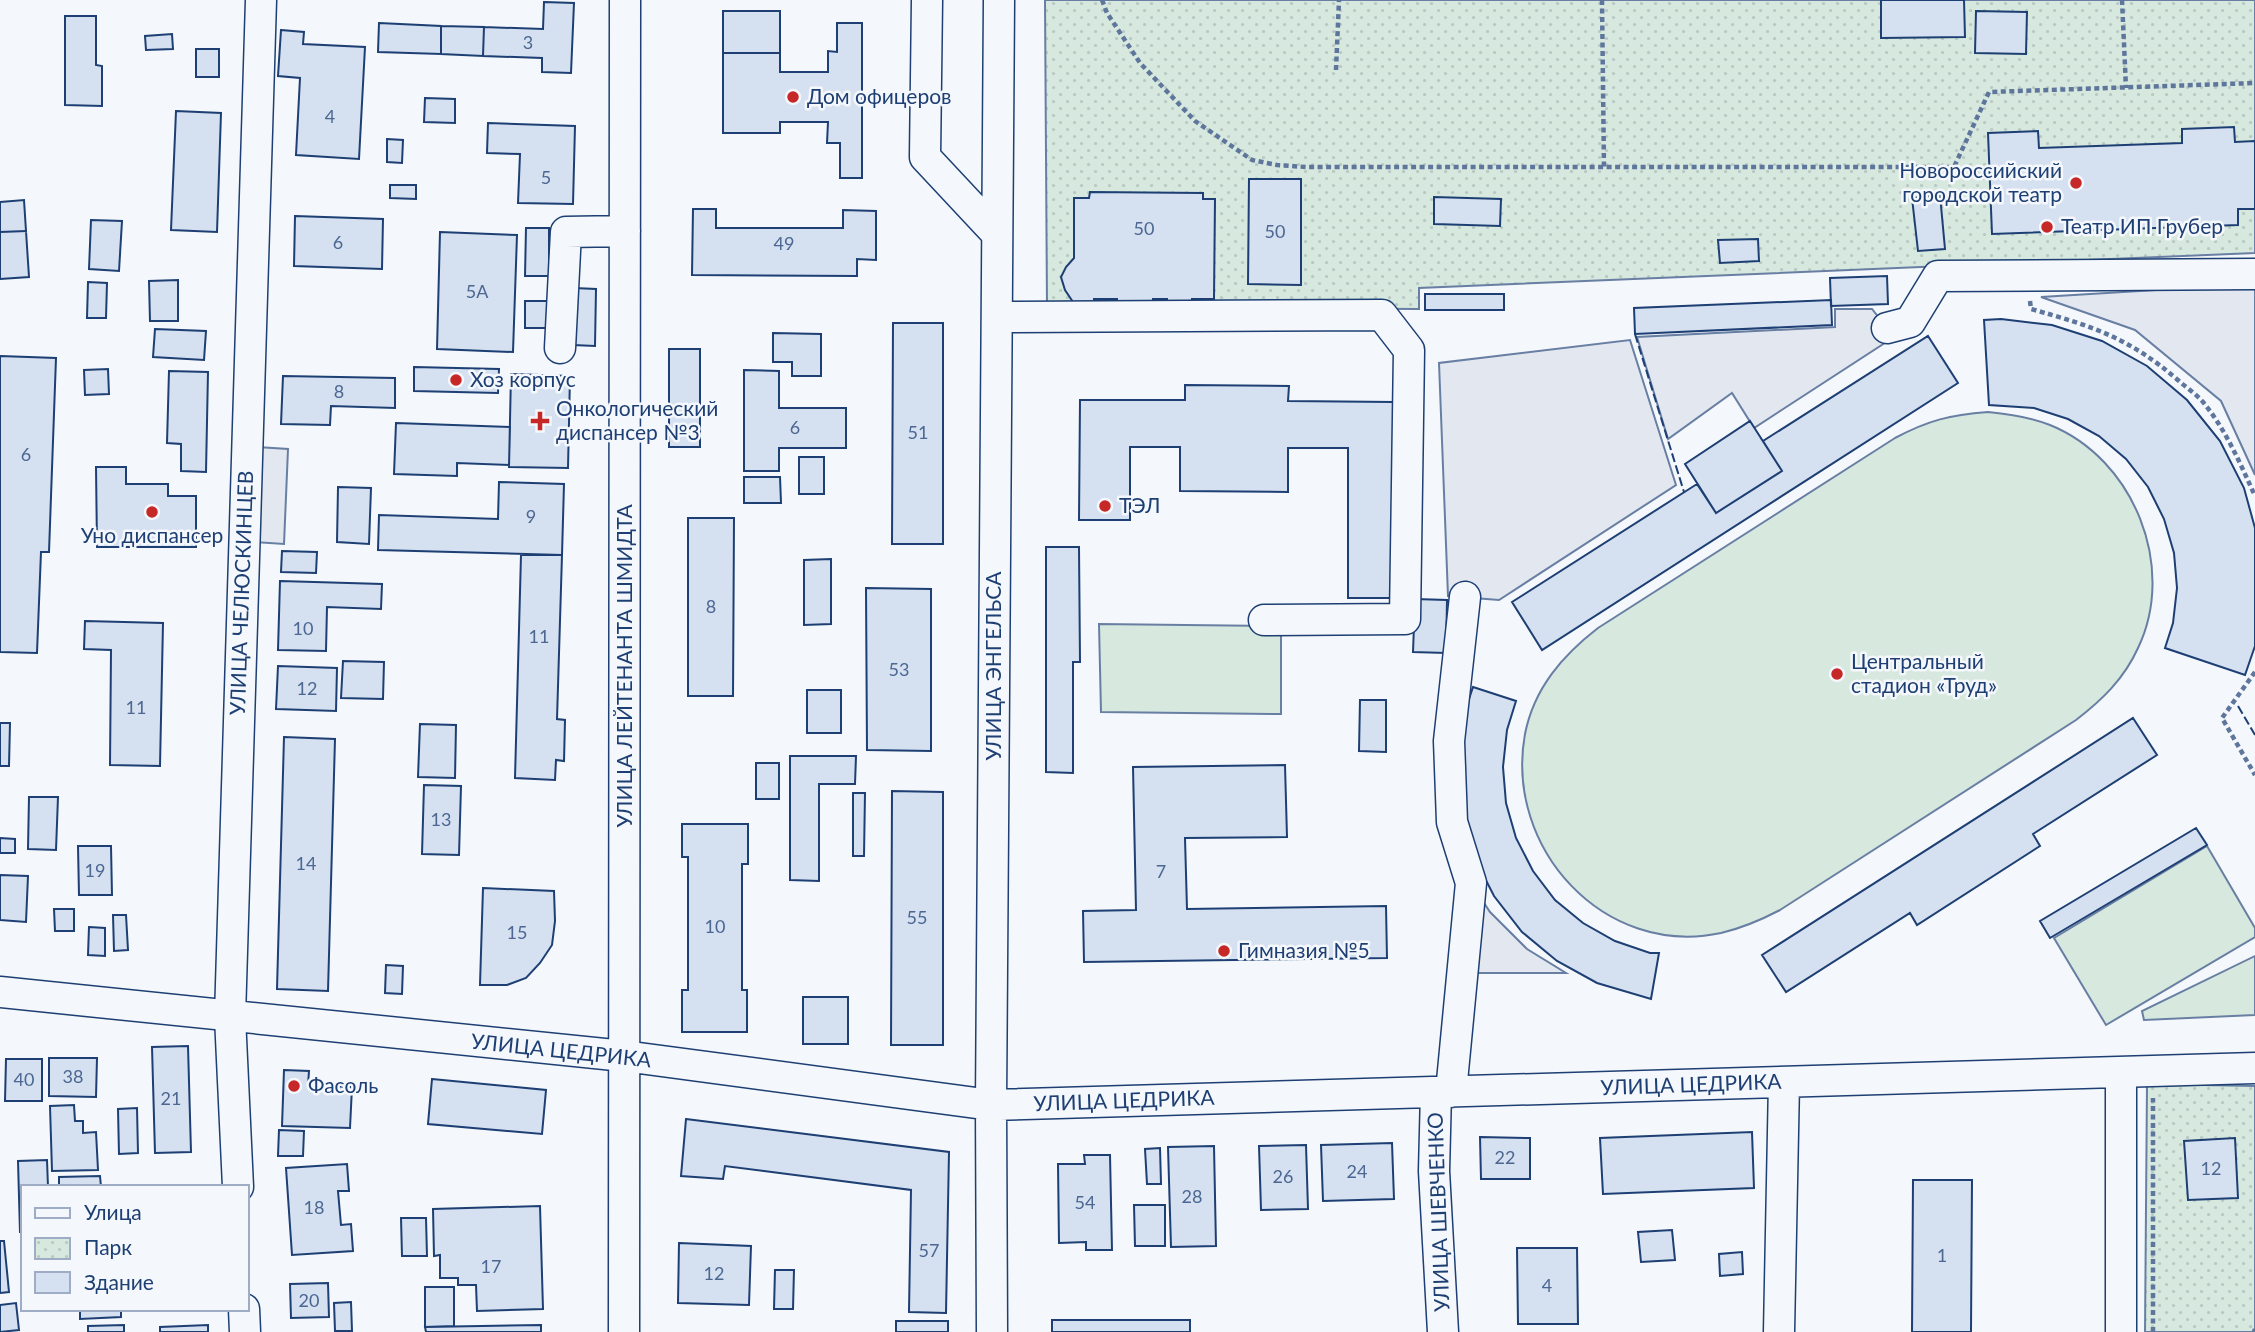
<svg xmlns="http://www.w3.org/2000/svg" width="2255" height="1332" font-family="Lato,sans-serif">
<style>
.grass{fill:#d7e8df;stroke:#687fa3;stroke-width:2}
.park{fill:url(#park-dots);stroke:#687fa3;stroke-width:2}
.parking{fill:#e3e8f0;stroke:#687fa3;stroke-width:2}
.building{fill:#d5e0f0;stroke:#1d3f73;stroke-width:2}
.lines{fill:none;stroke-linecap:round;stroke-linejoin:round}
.minor-casing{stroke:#1d3f73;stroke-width:33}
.path{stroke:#5e769c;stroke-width:4.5;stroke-dasharray:5 3.5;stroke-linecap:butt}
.minor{stroke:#f4f7fb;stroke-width:30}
.fence{stroke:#1d3f73;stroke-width:2;stroke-dasharray:9 3.5;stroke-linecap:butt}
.poi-dot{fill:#c62828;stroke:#f4f7fb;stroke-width:2.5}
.labels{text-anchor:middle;stroke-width:5;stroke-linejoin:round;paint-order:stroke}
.number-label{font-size:18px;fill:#4b6792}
.poi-label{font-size:21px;fill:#1d3f73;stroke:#f4f7fb;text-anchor:start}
.street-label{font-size:21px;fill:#1d3f73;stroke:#f4f7fb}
</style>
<defs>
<pattern id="park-dots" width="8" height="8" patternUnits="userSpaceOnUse" patternTransform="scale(1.75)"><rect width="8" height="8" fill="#d7e8df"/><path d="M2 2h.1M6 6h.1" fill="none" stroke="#b8c8c3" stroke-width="1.8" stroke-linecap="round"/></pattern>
</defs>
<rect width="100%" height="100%" fill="#f4f7fb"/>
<path class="grass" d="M1988,412C2009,414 2030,417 2050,425C2134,459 2177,567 2138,648C2124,679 2102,700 2076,720L1780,910C1761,920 1742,928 1721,933C1604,958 1504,848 1525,734C1534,688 1563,655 1598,628L1895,438C1929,420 1950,415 1988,412Z
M1099,624L1281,626V714L1101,712Z
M2207,846L2255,928V937L2106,1025L2054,938Z
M2255,956V1015L2144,1020L2142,1011Z"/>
<path class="park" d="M1045,0H2255V253L1419,288V309L1047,307Z
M2147,1084L2255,1086V1332H2145Z"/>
<path class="parking" d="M2255,284V475L2221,401L2135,330L2041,297Z
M1835,309H1872L1894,337L1754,428L1732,393L1668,439L1637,337L1835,327Z
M1630,340L1676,485L1499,600L1448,596L1439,363Z
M257,447L288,449L284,544L253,542Z
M1471,883L1490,912L1527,949L1566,973H1463Z"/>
<path class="building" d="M1881,0H1964L1965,37L1881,38Z
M544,2L574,3L571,73L542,72V58L483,56L484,27L543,29Z
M723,11H780V53H723Z
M1976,11L2027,12L2026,54L1975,53Z
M65,16H96V65L102,66V106L65,105Z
M379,23L441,26V54L378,52Z
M837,23H862V178H840V143H827L828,122H780V133H723V53H780V72H828V51L837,52Z
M441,26L484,27L483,56L441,54Z
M281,30L304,32L303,44L365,47L359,159L296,155L300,78L278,76Z
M172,34L173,49L146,50L145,36Z
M196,49H219V77H196Z
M425,98L455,99V123L424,122Z
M176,111L221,113L217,232L171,230Z
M488,123L575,126L573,204L518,203L520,154L487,153Z
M2234,127L2235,142L2255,141V209H2238V225L1992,234L1988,133L2038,131L2039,148L2182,143V129Z
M387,139L403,140L402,163L387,162Z
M1249,179H1301V285L1248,284Z
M390,185H416V199L390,198Z
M1090,192L1203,193V199H1215L1214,299H1192V306H1167V299H1153V306H1117V299H1094V306H1082L1073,302L1065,290L1061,277L1066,267L1074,258V198H1089Z
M1940,195L1945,249L1918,251L1912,198Z
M1434,197L1501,199L1500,226L1434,224Z
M24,200L26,231L0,232V202Z
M693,209H716V228H843V210L876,211V260L857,259V276L692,275Z
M295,216L383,219L382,269L294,266Z
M91,220L122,221L119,271L89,269Z
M526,228H549V276H525Z
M26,231L29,277L0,279V232Z
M440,232L517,235L513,352L437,349Z
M1758,239L1759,261L1720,263L1718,240Z
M1887,276L1888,304L1831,306L1830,278Z
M178,280V321H150L149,281Z
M88,282L107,283L106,318H87Z
M574,288L596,289L595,346L573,345Z
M1425,294H1504V310H1425Z
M1831,300L1832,325L1635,334L1634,308Z
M525,301H547V328H525Z
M2001,319L2052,325L2102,341L2147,366L2187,400L2220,441L2244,488L2255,528V646L2245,675L2165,648L2173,623L2177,588L2174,553L2164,519L2148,487L2126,459L2099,436L2068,419L2034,408L1989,405L1984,320Z
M893,323H943V544H892Z
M155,329L206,331L204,360L153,357Z
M773,333L821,334V376H792V362H773Z
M1928,336L1958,383L1542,650L1512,602L1697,484L1716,513L1782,471L1763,441Z
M669,349H700V447H669Z
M0,356L56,358L49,552H41L37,653L0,652Z
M414,367L499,369L498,393L414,391Z
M108,369L109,394L85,395L84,370Z
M744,370L779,371V408H846V448H779V471H744Z
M169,371L208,372L206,472L181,471V444L167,443Z
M511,374L570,376L568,468L509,467Z
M283,376L395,378V408L331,406L330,425L281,424Z
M1185,385L1289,386L1288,401L1393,402V598H1348V448H1288V492L1180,491V447H1130V520H1079L1080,400H1185Z
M1750,421L1782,471L1716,513L1685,464Z
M396,423L510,427L509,465L457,463V476L394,474Z
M799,457H824V494H799Z
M96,467H126V484H168V496H196V547H97Z
M744,477H780L781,503H744Z
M499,482L564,484L562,555L378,550L379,515L498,519Z
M338,487L371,488L369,544L337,542Z
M688,518H734L733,696H688Z
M1046,547H1079L1080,662H1073V773L1046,772Z
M282,551L317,552L316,573L281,572Z
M521,555H562L557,719L565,720L564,761L556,760L555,780L515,778Z
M831,559V624L804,625V560Z
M280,581L382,584L381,609L327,607L326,651L278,650Z
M866,588L931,589V751L867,750Z
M1415,599L1447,600L1446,653L1413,652Z
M85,621L163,623L160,766L110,765L111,650L84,649Z
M343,661L384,662L383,699L341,698Z
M278,666L337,668L336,711L276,709Z
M1473,687L1516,701L1507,730L1503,767L1506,803L1516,838L1533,871L1555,900L1583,923L1615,941L1650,953H1659L1651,999L1597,983L1557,961L1522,932L1494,896L1473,855L1457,766L1462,720Z
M807,690H841V733H807Z
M1360,700H1386V752L1359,751Z
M2133,718L2157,755L2033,834L2040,846L1917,925L1910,913L1786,992L1762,955Z
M0,723H10L9,766H0Z
M420,724L456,725L455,778L418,777Z
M284,737L335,739L328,991L277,989Z
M790,756H856L855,784H819V881L790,880Z
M756,763H779V799H756Z
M1285,765L1287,837L1185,838L1187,909L1386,906L1387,958L1084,962L1083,911L1136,910L1133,767Z
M424,785L461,786L459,855L422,854Z
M892,791L943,792V1045H891Z
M853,793H865L864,856H853Z
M29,797H58L56,850L28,849Z
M682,824H748V864H742V990H747V1032H682V990H688V857H682Z
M2196,828L2207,845L2050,938L2040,921Z
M0,838L15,839V853H0Z
M78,846H111L112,895H79Z
M0,875L28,876L26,922L0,920Z
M483,888L554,891L555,921L552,945L540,963L526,978L507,985H480Z
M54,909H74V931H55Z
M113,915H126L128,950L114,951Z
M89,927L105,928V956L88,955Z
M386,965L403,966L402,994L385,993Z
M803,997H848V1044H803Z
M188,1046L191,1152L155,1153L152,1047Z
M49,1058H97L96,1097L49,1096Z
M6,1059H42V1101H5Z
M284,1070L309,1071L308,1085L352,1087L350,1128L282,1126Z
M432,1079L546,1090L542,1134L428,1124Z
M74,1105L75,1121H83V1133L96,1132L98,1170L52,1171L50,1106Z
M137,1108L138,1153L119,1154L118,1109Z
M686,1119L949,1152L946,1313L909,1312L911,1190L725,1166L723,1179L681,1176Z
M279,1130L304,1131L303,1156H278Z
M1752,1132L1754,1188L1603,1194L1600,1138Z
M1480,1137L1530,1138V1179H1481Z
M2235,1138L2238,1198L2188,1200L2184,1141Z
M1392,1143L1394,1199L1323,1201L1321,1145Z
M1306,1145L1308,1209L1261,1210L1259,1146Z
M1214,1146L1216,1246L1171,1247L1168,1147Z
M1160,1148L1161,1184H1147L1145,1149Z
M1084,1155H1110L1112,1250H1086V1242L1059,1243L1058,1164H1085Z
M47,1160L48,1187H23V1232H20L18,1161Z
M347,1164L349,1191H338L341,1225L351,1224L353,1251L292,1255L286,1168Z
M100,1176L101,1187H59V1177Z
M1913,1180H1972L1971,1332H1912Z
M1134,1205H1165V1246H1135Z
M540,1206L543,1309L477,1311L476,1285H458V1278H440V1255L434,1256L433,1209Z
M401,1218H426L427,1256H402Z
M1672,1230L1675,1260L1641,1262L1638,1232Z
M0,1241H4L9,1292L0,1293Z
M679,1243L751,1246L749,1305L678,1303Z
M1517,1248H1577L1578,1324H1518Z
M1742,1252L1743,1274L1720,1276L1719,1254Z
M775,1270H794L793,1309H774Z
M328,1283L329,1317L291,1318L290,1284Z
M425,1287H454V1326L425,1327Z
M351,1302L352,1331H335L334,1303Z
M16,1303L19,1330L0,1332V1305Z
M80,1309H121V1317L80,1319Z
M1052,1320H1190V1332H1052Z
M896,1321H948V1332H896Z
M124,1325V1332H88V1326Z
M208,1325V1332H160V1327Z
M541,1325V1332H426L425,1327Z"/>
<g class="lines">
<g class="minor-casing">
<path id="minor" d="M927,0L925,157L997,234
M997,317L1382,315L1409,350L1405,619L1264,620
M1887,328L1910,322L1938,276L2255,274
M560,348L566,232L625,231
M0,992L624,1056L991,1105L2255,1068
M1436,1092L1434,1171L1443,1332
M1451,1092L1471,883L1452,822L1449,741L1465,597
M238,1187L230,1017L261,0
M244,1309L245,1332
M624,1332L625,0
M992,1332L991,1105L999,0
M1779,1332L1784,1082
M2121,1332V1072"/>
</g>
<path class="path" d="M1102,0L1107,13L1140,63L1195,121L1252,160L1277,165L1306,167H1954L1989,92L2255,83
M1602,0L1604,169
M2122,0L2126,88
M1336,70L1339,0
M2030,301L2031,309C2092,326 2130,338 2179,381C2187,388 2196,394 2203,402C2226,430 2240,463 2255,496
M2255,672L2222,718L2255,775
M2153,1332V1098
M2254,1332L2255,1329"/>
<use href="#minor" class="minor"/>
<path class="fence" d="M1635,334L1684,492
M2238,706L2255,735"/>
</g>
<g class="poi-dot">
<circle cx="793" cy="97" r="7"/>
<circle cx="2076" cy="183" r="7"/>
<circle cx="2047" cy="227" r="7"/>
<circle cx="456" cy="380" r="7"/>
<path d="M536.5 410.5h7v7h7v7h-7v7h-7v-7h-7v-7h7z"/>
<circle cx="1105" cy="506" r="7"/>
<circle cx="152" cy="512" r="7"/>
<circle cx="1837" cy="674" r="7"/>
<circle cx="1224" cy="951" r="7"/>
<circle cx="294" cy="1086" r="7"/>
</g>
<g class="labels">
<g class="number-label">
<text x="528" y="49">3</text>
<text x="330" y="123">4</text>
<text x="546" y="184">5</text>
<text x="1144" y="235">50</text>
<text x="1275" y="238">50</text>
<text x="338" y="249">6</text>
<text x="784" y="250">49</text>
<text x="477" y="298">5А</text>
<text x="339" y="398">8</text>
<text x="795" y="434">6</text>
<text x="918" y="439">51</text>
<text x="26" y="461">6</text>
<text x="531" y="523">9</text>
<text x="711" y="613">8</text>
<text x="303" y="635">10</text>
<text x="539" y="643">11</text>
<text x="899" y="676">53</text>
<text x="307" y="695">12</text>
<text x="136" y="714">11</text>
<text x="441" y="826">13</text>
<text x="306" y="870">14</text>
<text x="95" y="877">19</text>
<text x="1161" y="878">7</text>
<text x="917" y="924">55</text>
<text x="715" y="933">10</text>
<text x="517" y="939">15</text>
<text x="73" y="1083">38</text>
<text x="24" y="1086">40</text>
<text x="171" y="1105">21</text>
<text x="1505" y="1164">22</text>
<text x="2211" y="1175">12</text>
<text x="1357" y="1178">24</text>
<text x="1283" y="1183">26</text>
<text x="1192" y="1203">28</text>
<text x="1085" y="1209">54</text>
<text x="314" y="1214">18</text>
<text x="929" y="1257">57</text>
<text x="1942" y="1262">1</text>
<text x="491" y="1273">17</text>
<text x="714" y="1280">12</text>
<text x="1547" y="1292">4</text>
<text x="309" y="1307">20</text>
</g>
<g class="poi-label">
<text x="807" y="104">Дом офицеров</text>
<text x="2062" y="178" text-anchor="end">Новороссийский<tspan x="2062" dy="24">городской театр</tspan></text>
<text x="2061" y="234">Театр ИП Грубер</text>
<text x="470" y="387">Хоз корпус</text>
<text x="556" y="416">Онкологический<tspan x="556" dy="24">диспансер №3</tspan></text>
<text x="1119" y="513">ТЭЛ</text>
<text x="152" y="543" text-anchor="middle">Уно диспансер</text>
<text x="1851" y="669">Центральный<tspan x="1851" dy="24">стадион «Труд»</tspan></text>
<text x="1238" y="958">Гимназия №5</text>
<text x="308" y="1093">Фасоль</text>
</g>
<g class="street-label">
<text transform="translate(242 593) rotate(-88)" y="7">УЛИЦА ЧЕЛЮСКИНЦЕВ</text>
<text transform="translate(625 666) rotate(-90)" y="7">УЛИЦА ЛЕЙТЕНАНТА ШМИДТА</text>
<text transform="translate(994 666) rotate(-90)" y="7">УЛИЦА ЭНГЕЛЬСА</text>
<text transform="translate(561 1051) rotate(6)" y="7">УЛИЦА ЦЕДРИКА</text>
<text transform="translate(1691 1085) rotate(-2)" y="7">УЛИЦА ЦЕДРИКА</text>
<text transform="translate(1124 1101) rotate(-2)" y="7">УЛИЦА ЦЕДРИКА</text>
<text transform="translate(1439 1212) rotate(-92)" y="7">УЛИЦА ШЕВЧЕНКО</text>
</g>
</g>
<rect x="21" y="1185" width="228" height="126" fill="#f4f7fb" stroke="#9eadc5" stroke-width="2"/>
<rect x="35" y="1208" width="35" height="10" fill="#f4f7fb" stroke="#9eadc5" stroke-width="2"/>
<text x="84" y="1220" font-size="21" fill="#1d3f73">Улица</text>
<rect x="35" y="1238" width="35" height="21" fill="url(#park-dots)" stroke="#9eadc5" stroke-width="2"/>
<text x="84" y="1255" font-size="21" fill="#1d3f73">Парк</text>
<rect x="35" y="1272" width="35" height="21" fill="#d5e0f0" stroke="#9eadc5" stroke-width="2"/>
<text x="84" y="1290" font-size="21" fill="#1d3f73">Здание</text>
</svg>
